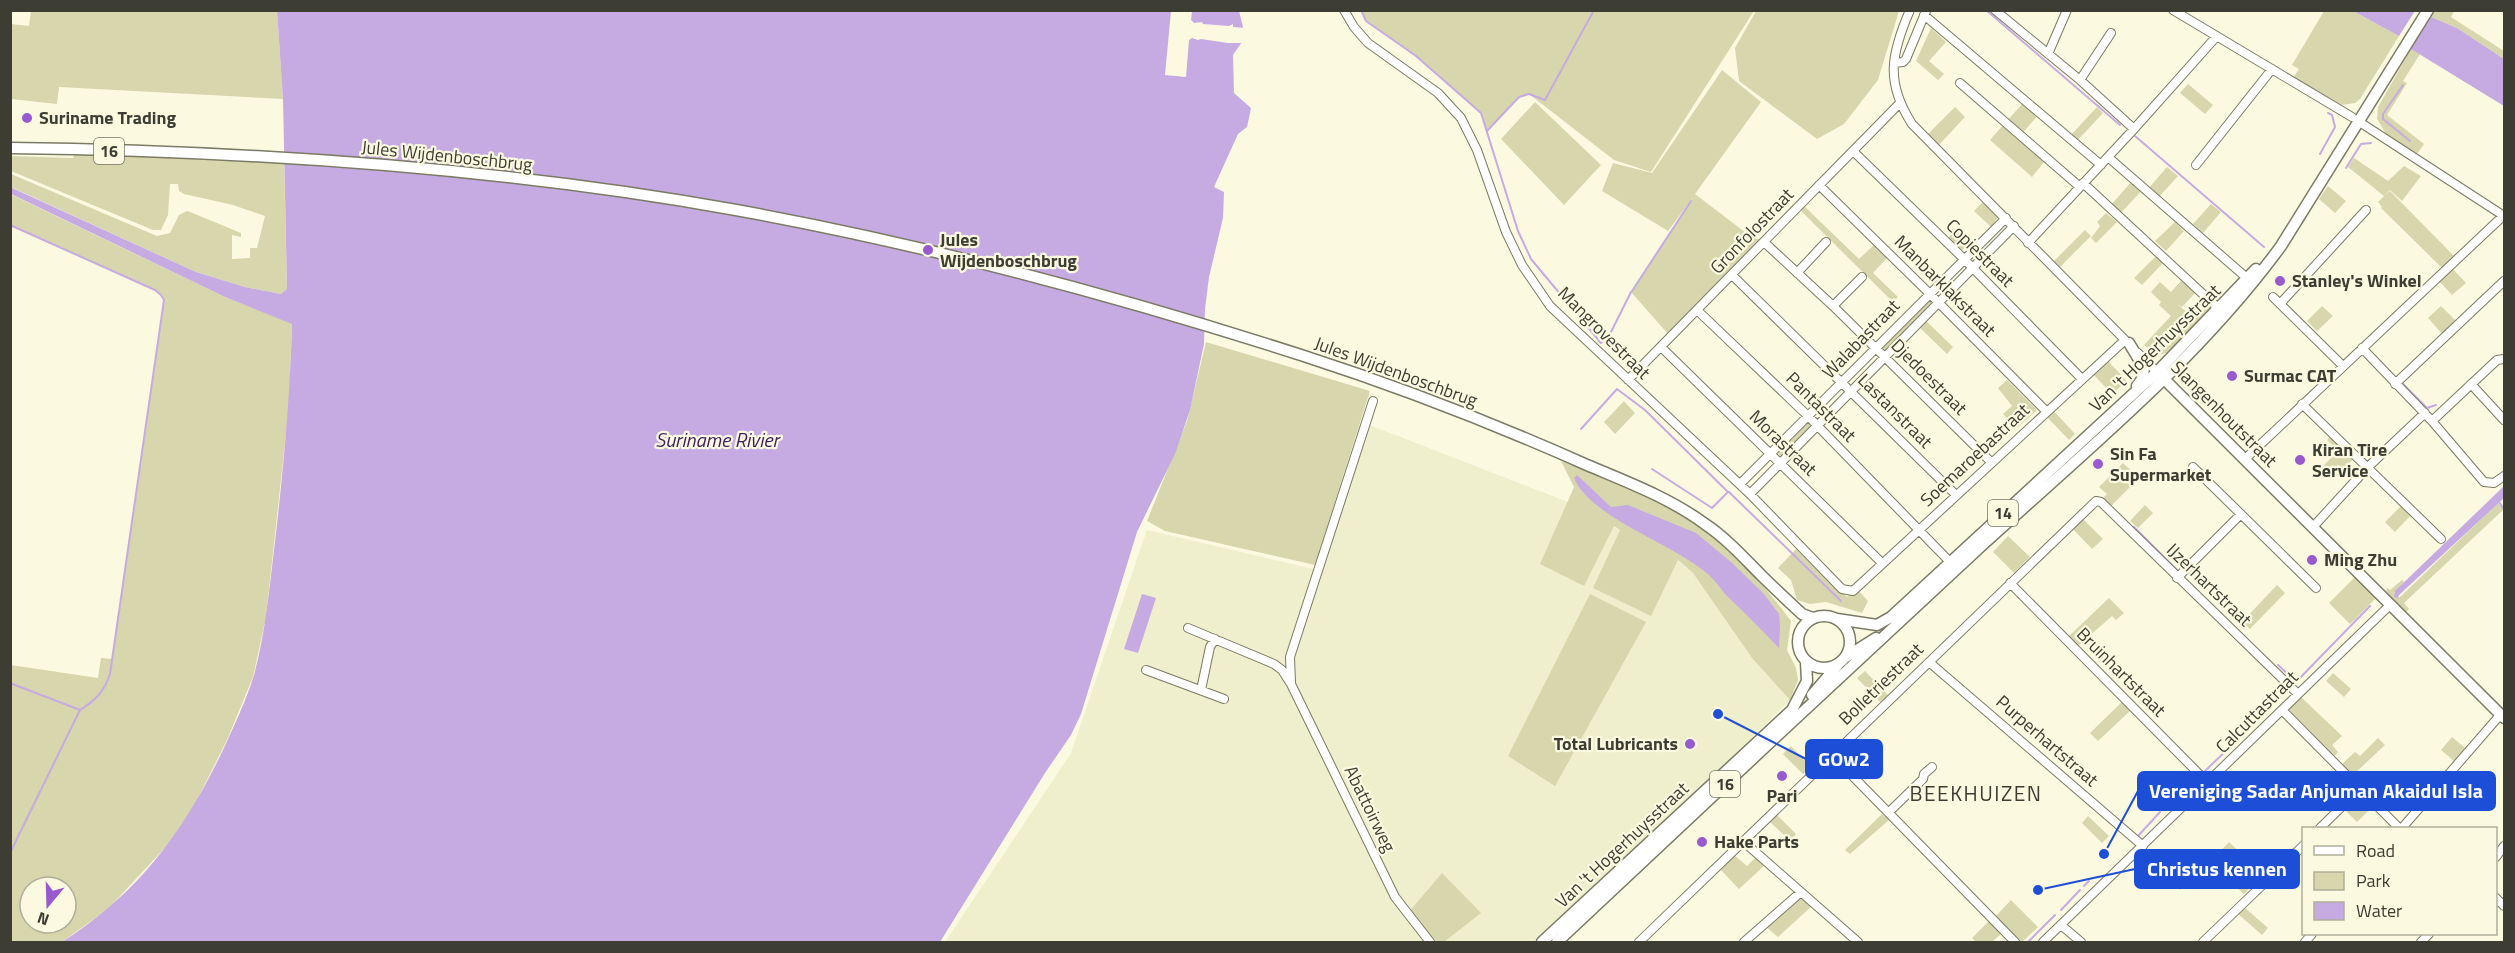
<svg xmlns="http://www.w3.org/2000/svg" width="2515" height="953" font-family="'Titillium Web',sans-serif">
<style>
.built{fill:#efeecd}
.green{fill:#d8d6ac;fill-rule:evenodd}
.water{fill:#c6abe3}
.pier{fill:#fbfae1}
.lines{fill:none;stroke-linecap:round;stroke-linejoin:round}
.stream{stroke:#c6abe3;stroke-width:2}
.minor-casing{stroke:#7b7a64;stroke-width:10}
.major-casing{stroke:#7b7a64;stroke-width:13}
.minor{stroke:#fff;stroke-width:8}
.major{stroke:#fff;stroke-width:10}
.poi-dot{fill:#995ad0;stroke:#fbfae1;stroke-width:2}
.labels{text-anchor:middle;stroke-width:4.5;stroke-linejoin:round;paint-order:stroke}
.shield{fill:#fbfae1;stroke:#767667;stroke-width:1.5}
.shield-label{font-size:16px;font-weight:bold;fill:#3d3d33}
.poi-label{font-size:18px;font-weight:bold;fill:#3d3d33;stroke:#fbfae1;text-anchor:start}
.street-label{font-size:18px;fill:#3d3d33;stroke:#fbfae1}
.water-label{font-size:20px;font-style:italic;fill:#421e5f;stroke:#fbfae1}
.quarter-label{font-size:21px;letter-spacing:1.5px;fill:#3d3d33;stroke:#fbfae1}
.leader{fill:none;stroke:#1d4ed8;stroke-width:2}
.callout-dot{fill:#1d4ed8;stroke:#fbfae1;stroke-width:2}
.callout{fill:#1d4ed8;stroke:#1d4ed8;stroke-width:2}
.callout-label{font-size:20px;text-anchor:middle;font-weight:bold;fill:#fff}
</style>
<rect width="100%" height="100%" fill="#fbfae1"/>
<path class="built" d="M1367,424L1568,502L1677,560L1693,573L1752,658L1790,700L1610,877L1539,942H945L1071,753L1147,530L1318,570Z"/>
<path class="green" d="M31,11H277L283,99L59,87L57,104L11,99V24L29,26Z
M1361,11H1754L1651,172L1614,160L1529,94L1519,97L1487,131L1481,113L1416,56L1366,21Z
M1756,11H1899L1878,80L1844,124L1817,139L1739,81L1735,48Z
M2324,11H2353L2399,36L2360,99L2355,103L2342,105L2293,78L2299,69L2292,65Z
M2435,11H2454L2451,17L2504,51V59L2457,28L2431,17Z
M1931,28L1946,42L1929,61L1944,74L1938,80L1916,61Z
M2411,49L2420,54L2403,81L2407,83L2387,115L2424,144L2417,154L2386,134L2377,119L2378,107Z
M1722,70L1761,102L1695,194L1754,239H1764L1669,335L1631,292L1694,196L1668,231L1602,191L1613,163L1652,173Z
M2188,84L2213,105L2205,114L2180,93Z
M1535,102L1601,165L1564,205L1501,139Z
M2023,103L2038,115L2022,134L2007,121Z
M1955,107L1965,117L1938,146L1927,135Z
M2097,107L2103,113L2076,142L2070,136Z
M2004,124L2045,161L2032,177L1990,140Z
M141,154L284,160L287,289L281,294L245,287L196,272L11,187V174L157,236L170,233L179,215L187,211L190,212L241,233V237L232,235V259L250,258V248H257L265,216L233,205L184,194L179,191L178,184H170L168,215L161,230H153L11,171V156L73,158L74,155L140,157Z
M2354,158L2388,181L2404,166L2421,176L2402,201L2390,190L2384,196L2390,191L2454,256L2442,268L2381,208L2382,207L2378,202L2384,196L2348,167Z
M2167,167L2178,176L2158,198L2148,189Z
M2133,180L2143,189L2120,214L2110,206Z
M2328,186L2346,201L2335,213L2319,199Z
M10,194L225,297L292,323L289,406L266,617L253,677L227,740L191,812L175,837L108,909L62,942H11V665L98,678L101,658L112,659L164,300L161,295L155,290L11,225ZM30,887H66V923H30Z
M1983,202L1998,217L1991,227L1974,211Z
M1802,204L1859,259L1874,245L1887,258L1873,273L1898,297L1893,302L1798,208Z
M2211,204L2221,212L2203,233L2193,224Z
M2106,213L2117,222L2096,243L2091,238L2100,226L2097,222Z
M2175,222L2184,231L2166,251L2155,241Z
M1957,229L1971,242L1962,250L1948,238Z
M2085,230L2091,236L2060,267L2054,261Z
M2157,255L2164,262L2142,285L2134,278Z
M2451,267L2466,283L2452,295L2438,280Z
M2181,281L2195,293L2182,307L2177,304L2188,313L2204,297L2212,305V309L2166,353L2158,355L2144,345L2171,316L2159,305L2161,302L2151,292L2160,282L2171,292Z
M1930,299L1932,302L1929,306L1889,348L1884,351L1881,349Z
M2322,306L2333,316L2317,331L2307,321Z
M2441,306L2457,322L2443,335L2428,318Z
M1924,319L1953,347L1947,354L1918,326Z
M1206,342L1370,391L1315,565L1165,531L1147,521L1187,421Z
M2107,360L2127,381L2112,394L2092,373Z
M2007,380L2037,410L2017,428L2003,414L2012,406L1998,388Z
M1624,401L1635,413L1615,434L1604,422Z
M2052,409L2075,434L2069,440L2045,415Z
M1807,421L1811,424L1810,427L1784,454L1781,456L1777,453Z
M2330,436L2353,459L2337,477L2324,465L2338,451L2327,440Z
M1561,461C1602,477 1647,490 1684,514C1724,540 1763,583 1791,621L1787,650L1796,668L1798,680L1790,700L1752,658L1693,573L1678,560L1651,616L1593,588L1620,530L1614,526L1584,586L1540,564L1574,487Z
M2123,463L2139,478L2110,507L2102,499L2107,494L2099,487Z
M2498,503L2504,509L2404,603L2409,609L2406,612L2386,592L2387,588L2390,590L2402,580L2404,582L2394,593L2399,598Z
M2145,505L2153,513L2138,528L2130,521Z
M2402,505L2411,515L2395,532L2385,522Z
M2081,517L2103,539L2092,549L2071,527Z
M2008,536L2030,557L2014,573L1993,552Z
M1797,548L1847,597L1856,588L1868,601L1862,613L1826,602L1810,604L1797,600L1791,580L1778,568Z
M2356,576L2377,597L2350,624L2329,603Z
M2277,585L2285,593L2250,629L2242,622Z
M1590,594L1646,622L1555,786L1508,756Z
M2109,598L2124,613L2116,620L2112,616L2077,647L2067,638Z
M1865,671L1888,695L1880,702L1857,678Z
M2333,673L2351,689L2344,697L2326,681Z
M2301,697L2342,736L2332,745L2338,752L2335,756L2289,714L2290,708Z
M2123,701L2131,710L2098,741L2090,733Z
M2452,737L2465,748L2454,761L2441,750Z
M2378,738L2385,745L2353,775L2342,764L2355,752L2360,756Z
M1791,746L1811,767L1803,774L1783,754Z
M2334,787L2344,798L2329,812L2319,802Z
M2360,794L2373,806L2357,822L2344,809Z
M1775,813L1796,834L1790,841L1768,820Z
M1882,814L1889,820L1850,854L1845,850Z
M2088,816L2109,836L2102,843L2082,823Z
M2229,842L2246,858L2239,865L2256,882L2244,894L2209,863Z
M2151,852L2186,883L2180,890L2145,859Z
M1734,855L1747,866L1756,857L1765,865L1739,889L1720,869Z
M1442,873L1481,913L1444,942H1436L1409,912Z
M1797,897H1803L1813,905L1778,937L1765,926Z
M2011,900L2038,927L2022,942H2018L1994,918Z
M2244,907L2268,928L2262,935L2238,914Z
M1990,920L2002,933L1992,942H1976L1972,938Z"/>
<path class="water" d="M277,11H1239L1243,27L1242,42L1233,55L1234,93L1251,108L1247,127L1238,134L1214,187L1224,192L1223,218L1209,277L1205,309L1204,344L1190,410L1175,454L1137,532L1081,714L1071,735L1045,773L940,942H62C139,893 184,831 223,750C234,726 246,701 254,675C265,634 269,592 274,550C283,474 290,399 292,324L225,297L11,194L10,187L196,272L245,287L281,294L287,289L283,99Z
M2353,11L2415,10V11L2399,36Z
M2431,17L2457,28L2504,59V106L2411,49Z
M1577,475L1611,507L1628,505L1696,533L1731,562L1764,594L1779,614L1780,626L1779,648C1762,630 1745,613 1727,596C1721,590 1716,581 1709,575C1673,543 1592,519 1574,478Z
M2504,486V498L2398,596L2399,598L2394,597L2395,591Z
M1142,594L1156,598L1138,653L1124,649Z"/>
<path class="pier" d="M1171,11H1192L1191,20L1194,23L1202,22L1203,24L1229,26L1233,24V27L1246,28L1245,43H1228L1201,39L1198,40L1192,38L1189,40L1186,77L1165,75Z"/>
<g class="lines">
<path class="stream" d="M1361,10L1366,21L1416,56L1481,113L1518,231L1531,259L1601,343L1609,336L1631,292
M1986,10L2120,125
M2403,85L2383,114V119L2410,141
M1487,131L1519,97L1529,94L1545,100L1594,10
M2135,136L2264,247
M2320,154L2335,127L2332,115L2328,113
M2346,168L2361,144L2371,143
M10,225L155,290L161,295L164,300L110,674C104,692 96,700 80,710
M1632,291L1691,201
M2401,382L2427,408L2436,405
M1581,429L1617,389L1645,410L1728,492L1712,508L1652,469
M1729,492L1841,601
M2499,502L2504,509
M2134,527L2178,571
M2278,665L2296,682L2370,606
M10,683L80,710L10,853
M2203,773L2236,741
M2179,794L2197,778
M2138,836L2160,812
M2084,886L2089,881
M2061,910L2080,890
M2028,942L2055,915"/>
<g class="minor-casing">
<path id="minor" d="M1344,10L1354,27L1368,43L1438,93L1461,118L1477,150L1506,232L1522,265L1550,306L1750,494L1842,589L1853,591L2125,340
M1910,10C1891,54 1885,82 1912,124L2129,344
M1995,10L2080,80L2134,129
M2173,10L2352,117
M1924,15L2101,165
M2048,54L2067,10
M1894,63L1903,62L1906,59L1926,11
M2080,80L2111,33
M1960,83L2080,187
M2358,121L2504,216
M1853,151L1964,259L2082,379
M2108,157L2248,279
M2196,165L2272,69
M2083,183L2219,309
M1819,185L1929,293L2046,411
M1764,242L1833,306L1991,462
M2028,243L2134,129L2216,37
M1797,273L1826,242
M1732,275L1956,495
M2273,297L2343,366
M2280,304L2366,210
M1833,306L1862,277
M1698,311L1808,416L1950,562
M1661,347L1881,562
M2362,348L2432,421L2484,482L2494,483L2504,476
M2138,353L2157,372
M1628,380L1899,104
M2395,384L2504,281
M2471,384L2504,420
M2302,404L2441,539
M2432,421L2497,360L2504,359
M2245,459L2503,216
M2193,467L2316,588
M1740,484L2006,218
M1750,494L2014,226
M2313,527L2368,467L2425,413
M2177,578L2241,514
M2010,583L2208,783
M1188,628L1274,664L1282,670L1291,684L1395,897L1430,942
M1929,662L2143,846
M1146,670L1224,699
M1291,683L1290,657L1373,401
M1201,690L1210,647L1215,639
M2282,710L2399,828
M1832,755L2015,942
M1889,812L1923,779L1924,774L1932,767
M2320,828L2360,789
M2402,828L2501,714
M1744,842L1858,942
M2496,857L2504,846
M2496,898L2504,906
M2061,925L2081,942
M1639,942L2096,501L2101,502L2298,694
M1744,942L1801,892
M2043,942L2391,604
M2203,942L2304,845
M2305,942L2312,934
M2421,942L2429,934"/>
</g>
<g class="major-casing">
<path id="major" d="M10,148C253,151 497,167 736,210C929,245 1118,296 1304,356C1400,387 1495,424 1587,465C1627,482 1670,498 1705,524C1726,538 1743,557 1761,575C1774,588 1788,601 1802,614L1813,618
M2129,343L2144,368L2142,379L2137,386
M2160,375L2504,718
M1798 642a26 26 0 1 1 52 0a26 26 0 1 1-52 0Z
M1837,619L1877,625L1891,617L2157,372L2256,269
M1846,657L1876,638
M1812,695L1837,666
M1542,942L1792,710L1807,681L1806,662
M1557,942C1697,811 1837,679 1978,549C2083,453 2197,361 2281,246L2428,10"/>
</g>
<use href="#minor" class="minor"/>
<use href="#major" class="major"/>
</g>
<g class="poi-dot">
<circle cx="27" cy="118" r="6"/>
<circle cx="928" cy="250" r="6"/>
<circle cx="2280" cy="281" r="6"/>
<circle cx="2232" cy="376" r="6"/>
<circle cx="2300" cy="460" r="6"/>
<circle cx="2098" cy="464" r="6"/>
<circle cx="2312" cy="560" r="6"/>
<circle cx="1690" cy="744" r="6"/>
<circle cx="1782" cy="776" r="6"/>
<circle cx="1702" cy="842" r="6"/>
</g>
<g class="labels">
<g class="shield">
<rect x="94" y="138" width="30" height="26" rx="4.5"/>
<rect x="1988" y="500" width="30" height="26" rx="4.5"/>
<rect x="1710" y="771" width="30" height="26" rx="4.5"/>
</g>
<g class="shield-label">
<text x="109" y="157">16</text>
<text x="2003" y="519">14</text>
<text x="1725" y="790">16</text>
</g>
<g class="poi-label">
<text x="39" y="124">Suriname Trading</text>
<text x="940" y="246">Jules<tspan x="940" dy="21">Wijdenboschbrug</tspan></text>
<text x="2292" y="287">Stanley's Winkel</text>
<text x="2244" y="382">Surmac CAT</text>
<text x="2312" y="456">Kiran Tire<tspan x="2312" dy="21">Service</tspan></text>
<text x="2110" y="460">Sin Fa<tspan x="2110" dy="21">Supermarket</tspan></text>
<text x="2324" y="566">Ming Zhu</text>
<text x="1678" y="750" text-anchor="end">Total Lubricants</text>
<text x="1782" y="802" text-anchor="middle">Pari</text>
<text x="1714" y="848">Hake Parts</text>
</g>
<g class="street-label">
<text transform="translate(447 156) rotate(6)" y="6">Jules Wijdenboschbrug</text>
<text transform="translate(1752 231) rotate(-46)" y="6">Gronfolostraat</text>
<text transform="translate(1980 253) rotate(45)" y="6">Copiestraat</text>
<text transform="translate(1945 286) rotate(45)" y="6">Manbarklakstraat</text>
<text transform="translate(1604 333) rotate(45)" y="6">Mangrovestraat</text>
<text transform="translate(1861 339) rotate(-46)" y="6">Walabastraat</text>
<text transform="translate(2155 348) rotate(-44)" y="6">Van 't Hogerhuysstraat</text>
<text transform="translate(1396 372) rotate(20)" y="6">Jules Wijdenboschbrug</text>
<text transform="translate(1929 377) rotate(45)" y="6">Djedoestraat</text>
<text transform="translate(1821 407) rotate(45)" y="6">Pantastraat</text>
<text transform="translate(1895 411) rotate(45)" y="6">Lastanstraat</text>
<text transform="translate(2224 414) rotate(45)" y="6">Slangenhoutstraat</text>
<text transform="translate(1783 443) rotate(44)" y="6">Morastraat</text>
<text transform="translate(1975 455) rotate(-43)" y="6">Soemaroebastraat</text>
<text transform="translate(2209 585) rotate(44)" y="6">IJzerhartstraat</text>
<text transform="translate(2121 672) rotate(45)" y="6">Bruinhartstraat</text>
<text transform="translate(1881 684) rotate(-44)" y="6">Bolletriestraat</text>
<text transform="translate(2257 712) rotate(-45)" y="6">Calcuttastraat</text>
<text transform="translate(2047 741) rotate(41)" y="6">Purperhartstraat</text>
<text transform="translate(1370 809) rotate(64)" y="6">Abattoirweg</text>
<text transform="translate(1622 845) rotate(-43)" y="6">Van 't Hogerhuysstraat</text>
</g>
<g class="water-label">
<text x="717" y="447">Suriname Rivier</text>
</g>
<g class="quarter-label">
<text x="1976" y="801">BEEKHUIZEN</text>
</g>
</g>
<path class="leader" d="M1718 714L1806 759M2104 854L2138 791M2038 890L2135 869"/>
<g class="callout-dot">
<circle cx="1718" cy="714" r="6"/>
<circle cx="2104" cy="854" r="6"/>
<circle cx="2038" cy="890" r="6"/>
</g>
<g class="callout">
<rect x="1806" y="740" width="76" height="38" rx="6"/>
<rect x="2138" y="772" width="357" height="38" rx="6"/>
<rect x="2135" y="850" width="164" height="38" rx="6"/>
</g>
<g class="callout-label">
<text x="1844" y="766">GOw2</text>
<text x="2316" y="798">Vereniging Sadar Anjuman Akaidul Isla</text>
<text x="2217" y="876">Christus kennen</text>
</g>
<rect width="2515" height="953" fill="none" stroke="#3d3d33" stroke-width="24"/>
<rect x="2302" y="827" width="195" height="108" fill="#fbfae1" stroke="#afae9b" stroke-width="1.5"/>
<rect x="2314" y="846" width="30" height="9" fill="#ffffff" stroke="#afae9b" stroke-width="1.5"/>
<text x="2356" y="857" font-size="18" fill="#3d3d33">Road</text>
<rect x="2314" y="872" width="30" height="18" fill="#d8d6ac" stroke="#afae9b" stroke-width="1.5"/>
<text x="2356" y="887" font-size="18" fill="#3d3d33">Park</text>
<rect x="2314" y="902" width="30" height="18" fill="#c6abe3" stroke="#afae9b" stroke-width="1.5"/>
<text x="2356" y="917" font-size="18" fill="#3d3d33">Water</text>
<g transform="translate(48 905) rotate(199)"><circle r="28" fill="#fbfae1" stroke="#afae9b" stroke-width="1.5"/>
<path d="M0-4.5L10 22L0 15L-10 22Z" fill="#995ad0"/>
<text y="-9" font-size="16" font-weight="bold" text-anchor="middle" fill="#3d3d33">N</text>
</g>
</svg>
